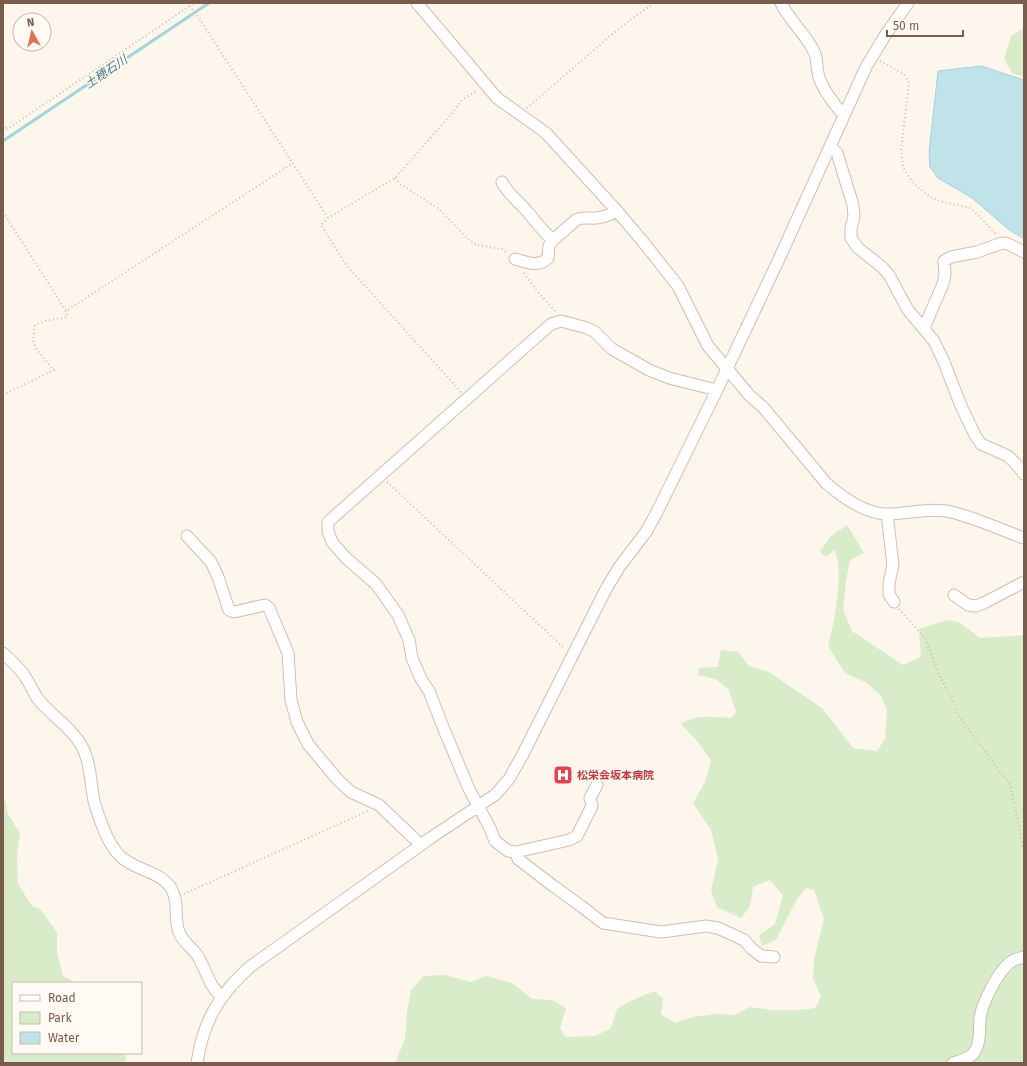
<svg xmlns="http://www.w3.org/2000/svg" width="1027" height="1066" font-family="'Fira Sans','Noto Sans JP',sans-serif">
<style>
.green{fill:#d8ecc9}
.water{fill:#bfe3e8;stroke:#a5d3da}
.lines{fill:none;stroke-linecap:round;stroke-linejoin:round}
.stream{stroke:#a5d3da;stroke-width:3}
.minor-casing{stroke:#d1beb0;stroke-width:13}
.path{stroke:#d9b8a5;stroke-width:2;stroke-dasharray:1 3;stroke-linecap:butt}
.minor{stroke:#fff;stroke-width:11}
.labels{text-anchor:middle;stroke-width:3;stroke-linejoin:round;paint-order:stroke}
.health-label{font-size:11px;font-weight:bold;fill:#be3a42;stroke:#fffaf3;text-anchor:start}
.water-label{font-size:12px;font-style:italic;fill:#437c86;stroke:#fffaf3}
</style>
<rect width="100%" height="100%" fill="#fdf6ec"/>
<path class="green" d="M1024,28V77L1012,73L1004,59L1011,36Z
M847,525L864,553L850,560L846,581L843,609L852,631L903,665L921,657L919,629L947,620L959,622L980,638L1024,635V1063H395L405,1039L407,1012L411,990L424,976L445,975L471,982L487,976L512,983L532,999L552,1000L566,1008L560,1028L565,1037L595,1036L611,1028L617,1009L628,1002L654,991L663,998L661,1014L675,1023L692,1017L716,1014L735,1015L750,1007L771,1010H799L815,1008L821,997L813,978L814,959L824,919L814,890L806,888L797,899L776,940L762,946L759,935L775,924L783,895L770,880L753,887L750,906L741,918L717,907L711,891L718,859L711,830L693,803L705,782L711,761L698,742L681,724C694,714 715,717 731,718L736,712L729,690L716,679L698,675L699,668L718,667L721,650L738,652L749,666L769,672L823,709L853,748L877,751L885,739L887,710L881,696L867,683L845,673L828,646C834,626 845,568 834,550L826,557L820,552L830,537Z
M3,798L5,799L8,814L20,833L17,854L18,884L32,906L40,909L57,932V953L63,976L76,983H13V1053H125L126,1060L124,1063H3Z"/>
<path class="water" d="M981,66L1024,80V239L1008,229L972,198L938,178L930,167L929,152L938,71Z"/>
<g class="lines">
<path class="stream" d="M3,141L209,3"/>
<g class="minor-casing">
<path id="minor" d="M417,3L497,98L546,133L617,211L644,243L678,286L708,346L750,396L763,407L826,483C843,498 865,514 888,514C907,514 927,508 946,511C970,515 1001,530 1024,538
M781,3C789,19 802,31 811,46C818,57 816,62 818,73C820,86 835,106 844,115
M831,147L837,153L853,205L854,217L851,228V238L858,248L882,267L889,275L908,310L934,341L944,362L961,406L975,435L981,444L1008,456L1017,465L1024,474
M502,182C508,194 516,199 525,209C534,219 542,231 553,240
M515,259C527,262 538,268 548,258L549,246L553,240L576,220C581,217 584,218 589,218C599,219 608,216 617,211
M924,328L943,284L945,274L944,261L951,257L977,252L1002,243L1008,244L1024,252
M887,514L893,565L889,583V594L894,602
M187,536L211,562L218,577L229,610L234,612L265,605L269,608L288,653L291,700L297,722L308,744L337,779L351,792L379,805L421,845
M954,595L968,605L976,606L984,603L1024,582
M3,653C11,661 20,668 26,678C30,684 33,692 38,699C54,719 78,731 86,756C91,771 91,787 94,801C97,812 105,835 111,844C113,847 115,851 118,854C132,870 159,870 171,888C180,903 173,916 179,932C183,943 191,946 197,955C206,968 209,988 222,996
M597,785L590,798L592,806L577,836L569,840L516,852L508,851L495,841L490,828L469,789L443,727L429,691L421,679L412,658L409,640L398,615L376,584L346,558L332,542L328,531V522L551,324L561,321L587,328L595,332L612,349L649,370L669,378L717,390
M516,852L518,859L552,885L581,906L603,923L661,932L706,926L718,928L744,940L752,949L761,956L774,957
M197,1063C203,1021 220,993 251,966L432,837L495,795L509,779L523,754L606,589L620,566L646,532L657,512L717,390L779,259L866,67L886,34L908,3
M953,1063C960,1061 968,1059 973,1054C981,1045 979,1030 980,1019C981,1004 1000,968 1012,961C1015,959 1021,958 1024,957"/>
</g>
<path class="path" d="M187,3L197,15L328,218
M880,61L904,74L909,83L901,149L903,167L912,182L930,197L943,202L971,208L997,235
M527,108L623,25L654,3
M3,124L7,129
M3,132L194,3
M395,178L400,184L439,209L467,238L476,245L502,249L507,253
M3,212L66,311L293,163
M524,273L537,291L557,313
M461,392L347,266L321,225L328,218L395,178L447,119L462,100L478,90
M3,395L54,370L36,349L33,340L35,325L45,321L67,317L66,311
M387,482L565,649
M899,609L925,638L939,675L952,699L958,715L1010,785L1024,851
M184,894L368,811"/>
<use href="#minor" class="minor"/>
</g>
<defs>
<g id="hospital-square" transform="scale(1)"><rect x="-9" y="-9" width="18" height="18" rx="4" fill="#e0444e" stroke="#fffaf3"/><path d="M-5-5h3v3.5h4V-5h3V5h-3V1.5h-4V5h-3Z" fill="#fff"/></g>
</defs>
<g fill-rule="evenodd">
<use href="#hospital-square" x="563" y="775"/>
</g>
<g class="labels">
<g class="health-label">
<text x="577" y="779">松栄会坂本病院</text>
</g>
<g class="water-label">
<text transform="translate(106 72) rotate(-34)" y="4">土穂石川</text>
</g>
</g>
<rect width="1027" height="1066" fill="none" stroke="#7a5c4d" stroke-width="8"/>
<rect x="12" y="982" width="130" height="72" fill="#fffaf3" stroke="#cabbb1"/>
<rect x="20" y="995" width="20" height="6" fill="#ffffff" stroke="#cabbb1"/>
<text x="48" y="1002" font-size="12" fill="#7a5c4d">Road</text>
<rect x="20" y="1012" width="20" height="12" fill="#d8ecc9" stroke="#cabbb1"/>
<text x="48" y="1022" font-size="12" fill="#7a5c4d">Park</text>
<rect x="20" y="1032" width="20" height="12" fill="#bfe3e8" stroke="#cabbb1"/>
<text x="48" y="1042" font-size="12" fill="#7a5c4d">Water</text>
<g transform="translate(32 32) rotate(352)"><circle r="19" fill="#fffaf3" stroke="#cabbb1"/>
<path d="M0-3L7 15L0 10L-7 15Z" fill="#e76f51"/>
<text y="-6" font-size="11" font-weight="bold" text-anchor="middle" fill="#7a5c4d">N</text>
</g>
<path d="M887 30v6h76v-6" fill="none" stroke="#7a5c4d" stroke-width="2"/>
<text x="893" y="30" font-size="12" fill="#7a5c4d" stroke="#fffaf3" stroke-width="3" paint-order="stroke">50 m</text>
</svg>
